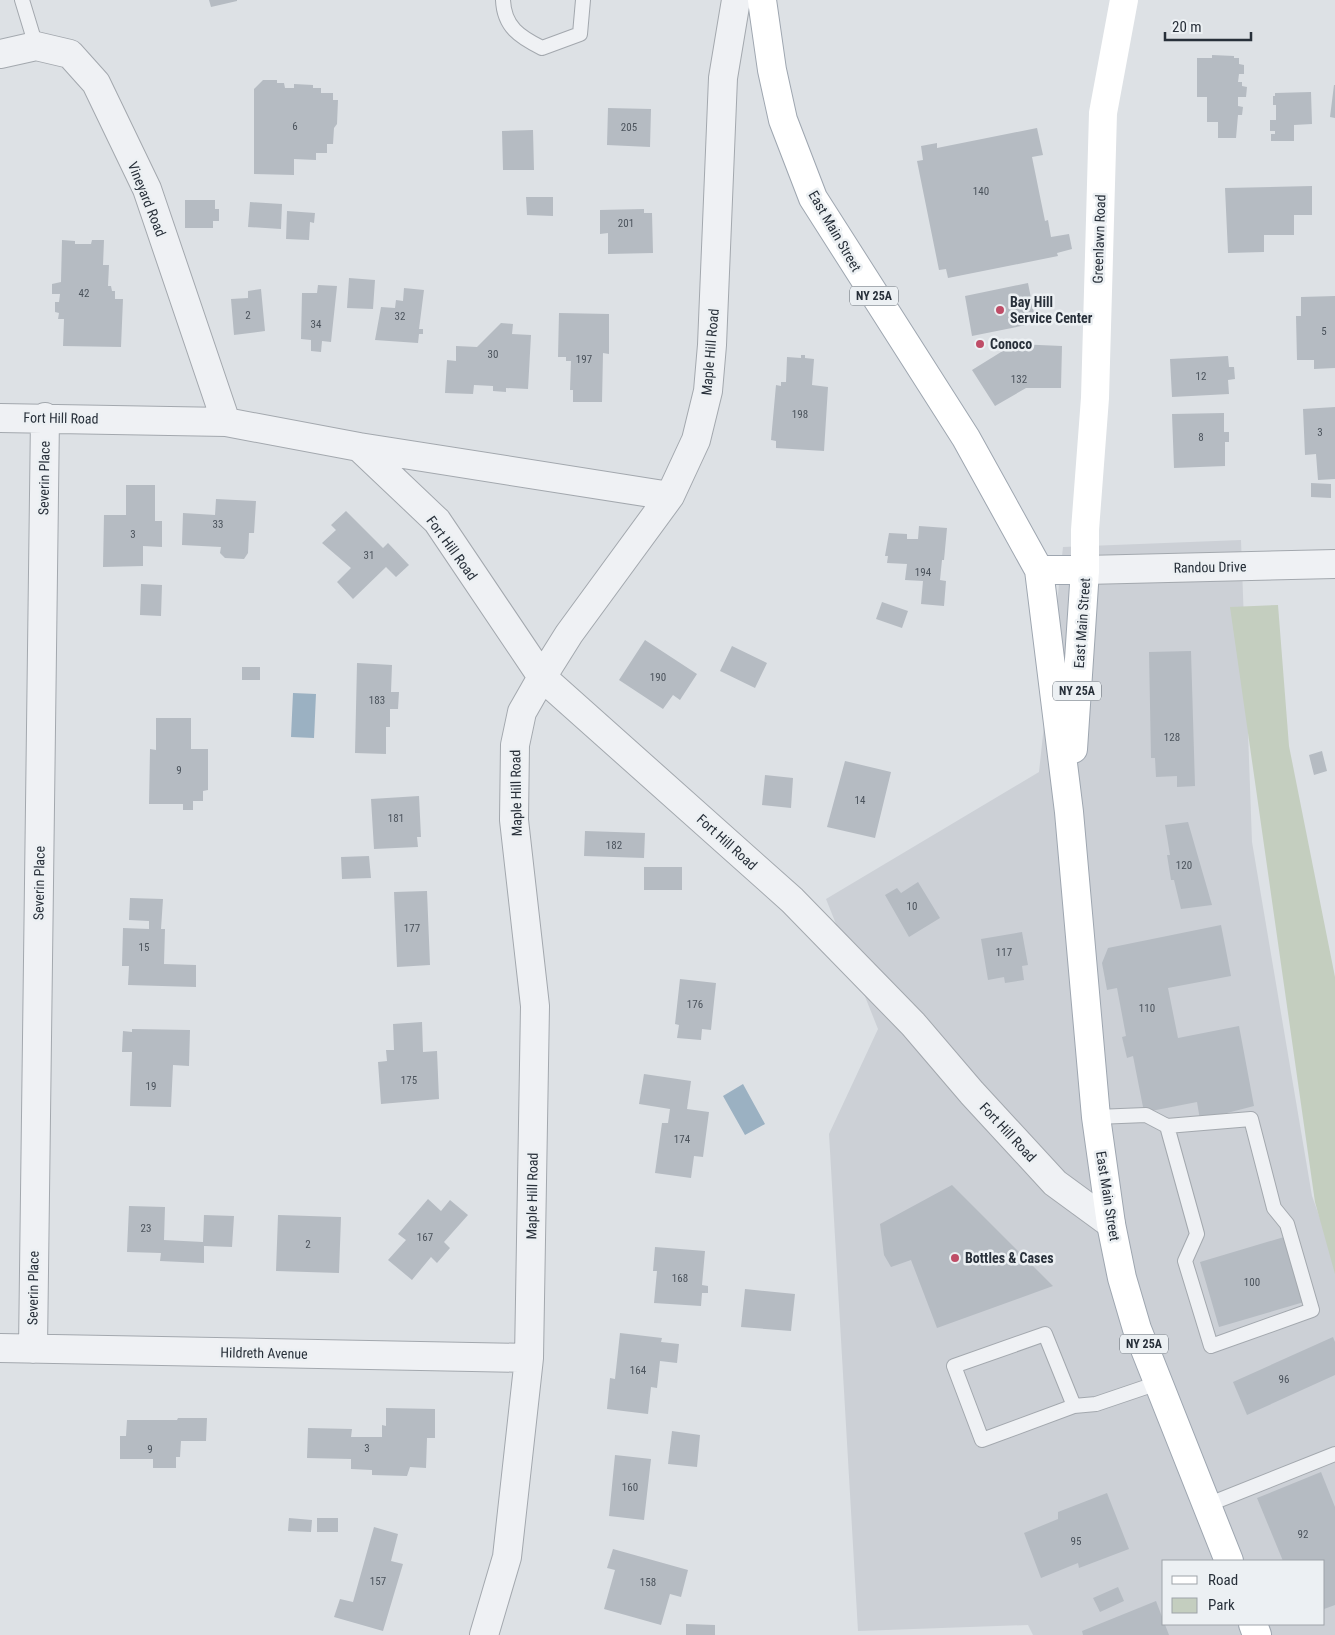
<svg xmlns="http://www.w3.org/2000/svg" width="1335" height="1635" font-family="'Roboto Condensed',sans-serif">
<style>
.built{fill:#ccd0d6;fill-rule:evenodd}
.green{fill:#c4cebf}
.water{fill:#9bb1c2}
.building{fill:#b5bbc2}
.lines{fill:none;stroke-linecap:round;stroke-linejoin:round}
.service-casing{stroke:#a3a8ae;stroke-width:16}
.minor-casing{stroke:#a3a8ae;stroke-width:30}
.primary-casing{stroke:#9ea6b0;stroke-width:30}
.service{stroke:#eff1f4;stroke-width:14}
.minor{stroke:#eff1f4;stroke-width:28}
.secondary{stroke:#fff;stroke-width:28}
.primary{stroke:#fff;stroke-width:28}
.poi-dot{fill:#bf4d67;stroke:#ecf0f3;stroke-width:2}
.labels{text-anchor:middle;stroke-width:5;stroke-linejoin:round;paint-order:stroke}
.number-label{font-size:11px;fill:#4b535c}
.shield{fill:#ecf0f3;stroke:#636a72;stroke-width:1}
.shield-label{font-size:12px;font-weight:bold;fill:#28303a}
.street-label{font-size:14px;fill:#28303a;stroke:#ecf0f3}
.poi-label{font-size:14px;font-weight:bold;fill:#28303a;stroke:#ecf0f3;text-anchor:start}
</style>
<rect width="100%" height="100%" fill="#dde1e5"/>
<path class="built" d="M1241,540L1252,842L1312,1196L1335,1260V1635H1033L1028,1625L858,1631L829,1134L878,1029L826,899L1039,772L1063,547ZM1164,1561H1324V1624H1164Z"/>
<path class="green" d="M1278,605L1289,746L1335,977V1274L1315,1202L1230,607Z"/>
<path class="water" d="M293,693L316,694L314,738L291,737Z
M743,1084L765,1124L745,1135L723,1096Z"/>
<path class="building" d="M209,0H237V1L211,7Z
M1212,55L1234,56V58H1239V64L1244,65V74H1239L1238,82H1242V86L1247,87L1246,97H1238V106L1243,107L1242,115H1238L1236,138H1218V122H1207V97H1197V58H1212Z
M263,80H277V83H284L285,88H294V84L313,85V88H321V93H333V100H338L337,124L334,128L333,144H327V153H316V160L294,159V175L254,174V89Z
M1334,85H1335V118L1330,117Z
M1311,92L1312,124L1294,125V141H1271V134H1275V131H1270V120H1276V105H1273V96H1275V93Z
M608,108L651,109L650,147L607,145Z
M1037,128L1043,155L1032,157L1045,221L1048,220L1051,237L1069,234L1072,249L1057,253L1058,256L948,278L946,269L939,270L917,161L923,160L921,146L937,143V148Z
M533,130L534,170H503L502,131Z
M1312,186V215H1294V235H1264V252L1228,253L1225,188Z
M526,197H553V216L527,215Z
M185,200H215V209H219V221H213V228H185Z
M250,202L282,204L281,229L248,227Z
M644,209V213H652L653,253L608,254V233L600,234V210Z
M287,211L315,213L314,223L310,222L309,240L286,239Z
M62,240L75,241V244H91L92,240H104L103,265H109L108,286H111L112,291H115V299H123L121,347L63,346L64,319H58L59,313L55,312V302H59L60,294H52V284L61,282Z
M349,278L375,280L373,309L347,308Z
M1028,283L1036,323L972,336L965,296Z
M318,285L337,286L331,342L322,341L321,352L311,351V340L301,339L302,293H317Z
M404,288L424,290L419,329H423V334H419L418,343L375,340L381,307L395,308L396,300L403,301Z
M261,289L265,331L234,335L231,299L248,298V291Z
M1335,296V368L1314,369V360H1297L1296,316H1301V297Z
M559,313L609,314V354L603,353L602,402H573V390H570L571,361H566V357H558Z
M501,323L513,324L512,334L531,335L528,389L506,388V392L493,391V386L474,385L473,394L445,393L447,360L456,361V346L477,347Z
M1014,344L1062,346L1061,388H1026L995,406L972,370Z
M801,355H805V358L814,359L812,385L828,387L824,451L776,448V441L771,440L776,385L781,386V382H786L787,357L801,358Z
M1228,356L1229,367H1234L1235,379L1228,380L1229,394L1172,397L1170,359Z
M1335,407V479L1318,480L1316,454L1305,455L1303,409Z
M1224,413V432H1229V442H1225V466L1174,468L1172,414Z
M1311,483L1331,484V498L1311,497Z
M126,485H155V521H162V547L143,546V566L103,567L104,515H126Z
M216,499L256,501L254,533H249L248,553L244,559L225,558L220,553L221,547L182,545L183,513L215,515Z
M346,511L383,548L388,543L409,565L396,577L386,567L353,599L337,582L351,568L322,543L336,530L331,525Z
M919,526L947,528L944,560H942L940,580L946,581L944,606L921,604L923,581L905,580L907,564L887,563L888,556H885L889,533L907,534V539H918Z
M141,584L162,585L161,616L140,615Z
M882,602L908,611L902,628L876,619Z
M645,640L697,674L680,700L673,695L663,709L619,680Z
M732,646L767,663L755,688L720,671Z
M1191,651L1195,786L1177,787V776L1156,777L1155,758H1151L1149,652Z
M357,663L392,665L391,692H399L398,709H390V727H386V754L355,753Z
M242,667H260V680H242Z
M156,718H191V749H208V790L203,791V801H193V810H183V804H149L150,749L156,750Z
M1322,751L1327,771L1314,775L1309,755Z
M845,761L891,772L875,838L827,827Z
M765,775L793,778L791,808L762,805Z
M419,796L421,837H417L418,847L374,849L371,799Z
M1188,822L1212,905L1181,909L1174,880H1171L1167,855H1170L1165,825Z
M585,831L645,833L644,858L584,856Z
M369,856L371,878L342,879L341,857Z
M644,867H682V890H644Z
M918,882L940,918L909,937L885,895L897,888L901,893Z
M427,891L430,965L397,967L394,892Z
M130,898L163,899L161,929H165L164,964L196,965V987L128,985L129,966H122L123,928L149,929V921L129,920Z
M1221,925L1231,976L1168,988L1178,1038L1239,1026L1254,1106L1200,1120L1197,1102L1151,1111L1143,1107L1133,1056L1127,1058L1122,1037L1126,1036L1117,988L1107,990L1102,963L1108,948Z
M1022,932L1028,965L1022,966L1024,980L1005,983L1004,977L988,980L981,939Z
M680,979L716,983L711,1030L702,1029L701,1040L677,1038L679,1025L675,1024Z
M422,1022L423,1052L437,1051L439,1099L381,1104L378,1062L387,1061L386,1050H394L393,1024Z
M132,1029L190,1030L189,1066L173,1065L171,1107L130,1106L132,1052H122L123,1031L132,1032Z
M644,1074L691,1081L687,1109L709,1112L703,1157L694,1156L691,1178L655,1173L662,1123H668L670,1109L639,1104Z
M952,1185L1053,1286L937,1328L911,1260L891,1267L884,1255L880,1224Z
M428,1199L441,1211L450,1200L468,1215L444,1242L450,1248L437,1263L431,1257L412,1280L388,1260L406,1240L398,1234Z
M129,1206L165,1207L164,1240L203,1242L204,1215L234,1216L232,1247L204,1246V1263L160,1261L161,1253L127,1252Z
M278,1215L341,1217L339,1273L276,1271Z
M1284,1237L1304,1302L1219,1327L1200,1262Z
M655,1247L705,1251L702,1285L708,1286V1293H702L701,1306L654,1303L657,1271H653Z
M745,1289L795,1294L791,1331L741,1327Z
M620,1333L662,1338L661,1342L679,1344L677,1363L660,1361L657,1388L651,1387L648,1414L607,1409L610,1378L615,1379Z
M1333,1337L1335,1342V1375L1247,1415L1233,1382Z
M386,1408L435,1409V1438H427L426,1468L410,1467L407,1476L372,1475V1470L351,1469V1459L307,1458L308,1428L352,1429L351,1437H382V1425L386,1426Z
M178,1418H207L206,1441H181L180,1457H176V1468H153V1459H120V1436H126L127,1420H177Z
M672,1431L700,1435L697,1467L668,1464Z
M615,1455L651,1459L644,1520L609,1516Z
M1321,1472L1335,1507V1605L1324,1609V1561H1283L1257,1498Z
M1107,1493L1129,1549L1079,1568L1078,1563L1041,1578L1024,1533L1058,1519V1512Z
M289,1518L312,1520L311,1532L288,1531Z
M317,1518H338V1532H317Z
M374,1527L398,1534L391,1561L403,1564L383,1631L334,1617L340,1599L353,1602Z
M613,1549L688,1570L681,1597L670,1594L661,1625L604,1609L615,1570L607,1568Z
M1118,1587L1124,1601L1100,1612L1093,1598Z
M1156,1601L1169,1635H1083L1082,1631Z
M686,1624L715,1625V1635H686Z"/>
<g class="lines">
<g class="service-casing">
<path id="service" d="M22,0L36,46
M503,0C504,27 520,37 542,48L580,34L583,0
M1096,1117L1146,1115L1167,1126L1197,1234L1185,1261L1211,1346L1312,1310L1287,1224L1274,1208L1251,1119L1167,1126
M1074,1406L1045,1334L954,1366L982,1440L1074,1406L1096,1404L1158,1383
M1207,1505L1335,1454"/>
</g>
<g class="minor-casing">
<path id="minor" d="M0,54L36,46L70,54L96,83L147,189L226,422
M0,418L226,422L359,447L437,521L542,677L792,900L913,1024L972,1093L1055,1183L1111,1224
M359,447L670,496
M1085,570L1335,564
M0,1348L529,1358
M33,1349L45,417
M484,1635L507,1557L529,1358L535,1006L514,820L515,745L522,712L542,677L569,634L670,496L696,440L708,391L712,345L723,78L736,0"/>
</g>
<g class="primary-casing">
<path id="primary" d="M762,0L772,70L783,120L813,198L966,438L1039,570L1069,812L1096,1117L1111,1224L1122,1278L1137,1329L1229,1561
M1039,570H1085L1073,749
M1253,1624L1257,1635"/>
</g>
<use href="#service" class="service"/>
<use href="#minor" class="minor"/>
<path class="secondary" d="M1085,570V530L1095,398L1103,113L1124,0"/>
<use href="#primary" class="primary"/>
</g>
<g class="poi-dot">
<circle cx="1000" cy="310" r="5"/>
<circle cx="980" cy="344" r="5"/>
<circle cx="955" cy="1258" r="5"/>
</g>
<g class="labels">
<g class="number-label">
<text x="295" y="130">6</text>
<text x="629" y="131">205</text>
<text x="981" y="195">140</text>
<text x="626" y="227">201</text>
<text x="84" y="297">42</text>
<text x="248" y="319">2</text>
<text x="400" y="320">32</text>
<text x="316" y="328">34</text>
<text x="1324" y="335">5</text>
<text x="493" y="358">30</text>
<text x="584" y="363">197</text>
<text x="1201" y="380">12</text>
<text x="1019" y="383">132</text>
<text x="800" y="418">198</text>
<text x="1320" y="436">3</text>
<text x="1201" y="441">8</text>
<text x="218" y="528">33</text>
<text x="133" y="538">3</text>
<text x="369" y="559">31</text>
<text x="923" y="576">194</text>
<text x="658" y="681">190</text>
<text x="377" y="704">183</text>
<text x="1172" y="741">128</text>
<text x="179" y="774">9</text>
<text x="860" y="804">14</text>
<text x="396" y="822">181</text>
<text x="614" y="849">182</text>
<text x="1184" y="869">120</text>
<text x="912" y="910">10</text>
<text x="412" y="932">177</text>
<text x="144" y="951">15</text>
<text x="1004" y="956">117</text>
<text x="695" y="1008">176</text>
<text x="1147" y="1012">110</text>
<text x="409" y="1084">175</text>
<text x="151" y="1090">19</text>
<text x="682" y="1143">174</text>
<text x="146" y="1232">23</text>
<text x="425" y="1241">167</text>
<text x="308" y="1248">2</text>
<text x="680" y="1282">168</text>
<text x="1252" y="1286">100</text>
<text x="638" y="1374">164</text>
<text x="1284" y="1383">96</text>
<text x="367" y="1452">3</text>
<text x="150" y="1453">9</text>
<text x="630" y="1491">160</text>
<text x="1303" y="1538">92</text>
<text x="1076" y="1545">95</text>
<text x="378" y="1585">157</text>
<text x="648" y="1586">158</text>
</g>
<g class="shield">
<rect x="850" y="286.5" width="48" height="19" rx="4"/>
<rect x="1053" y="681.5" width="48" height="19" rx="4"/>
<rect x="1120" y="1334.5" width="48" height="19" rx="4"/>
</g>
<g class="shield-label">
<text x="874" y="300">NY 25A</text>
<text x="1077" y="695">NY 25A</text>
<text x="1144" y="1348">NY 25A</text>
</g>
<g class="street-label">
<text transform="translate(147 199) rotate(68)" y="5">Vineyard Road</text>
<text transform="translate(835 231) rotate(60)" y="5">East Main Street</text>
<text transform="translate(1099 239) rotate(-88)" y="5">Greenlawn Road</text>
<text transform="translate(710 352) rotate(-85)" y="5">Maple Hill Road</text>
<text transform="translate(61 418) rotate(1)" y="5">Fort Hill Road</text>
<text transform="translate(44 478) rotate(-89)" y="5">Severin Place</text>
<text transform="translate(452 548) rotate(54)" y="5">Fort Hill Road</text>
<text transform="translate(1210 567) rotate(-1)" y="5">Randou Drive</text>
<text transform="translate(1082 623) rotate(-86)" y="5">East Main Street</text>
<text transform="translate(516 793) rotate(-91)" y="5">Maple Hill Road</text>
<text transform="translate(727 842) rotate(42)" y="5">Fort Hill Road</text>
<text transform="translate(39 883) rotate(-89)" y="5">Severin Place</text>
<text transform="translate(1008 1132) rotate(47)" y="5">Fort Hill Road</text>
<text transform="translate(532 1196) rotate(-89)" y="5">Maple Hill Road</text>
<text transform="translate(1108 1196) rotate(81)" y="5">East Main Street</text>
<text transform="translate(33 1288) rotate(-89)" y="5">Severin Place</text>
<text transform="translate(264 1353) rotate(1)" y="5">Hildreth Avenue</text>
</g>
<g class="poi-label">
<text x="1010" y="307">Bay Hill<tspan x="1010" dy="16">Service Center</tspan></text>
<text x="990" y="349">Conoco</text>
<text x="965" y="1263">Bottles &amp; Cases</text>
</g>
</g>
<rect x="1162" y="1560" width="162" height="65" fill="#ecf0f3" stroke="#9ea3a9"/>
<rect x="1172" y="1576" width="25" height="8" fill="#ffffff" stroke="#9ea3a9"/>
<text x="1208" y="1585" font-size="15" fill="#28303a">Road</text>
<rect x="1172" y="1598" width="25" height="15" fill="#c4cebf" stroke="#9ea3a9"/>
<text x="1208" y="1610" font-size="15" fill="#28303a">Park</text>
<path d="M1165 32v8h86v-8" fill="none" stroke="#28303a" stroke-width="2.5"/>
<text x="1172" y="32" font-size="15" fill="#28303a" stroke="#ecf0f3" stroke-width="4" paint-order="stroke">20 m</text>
</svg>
